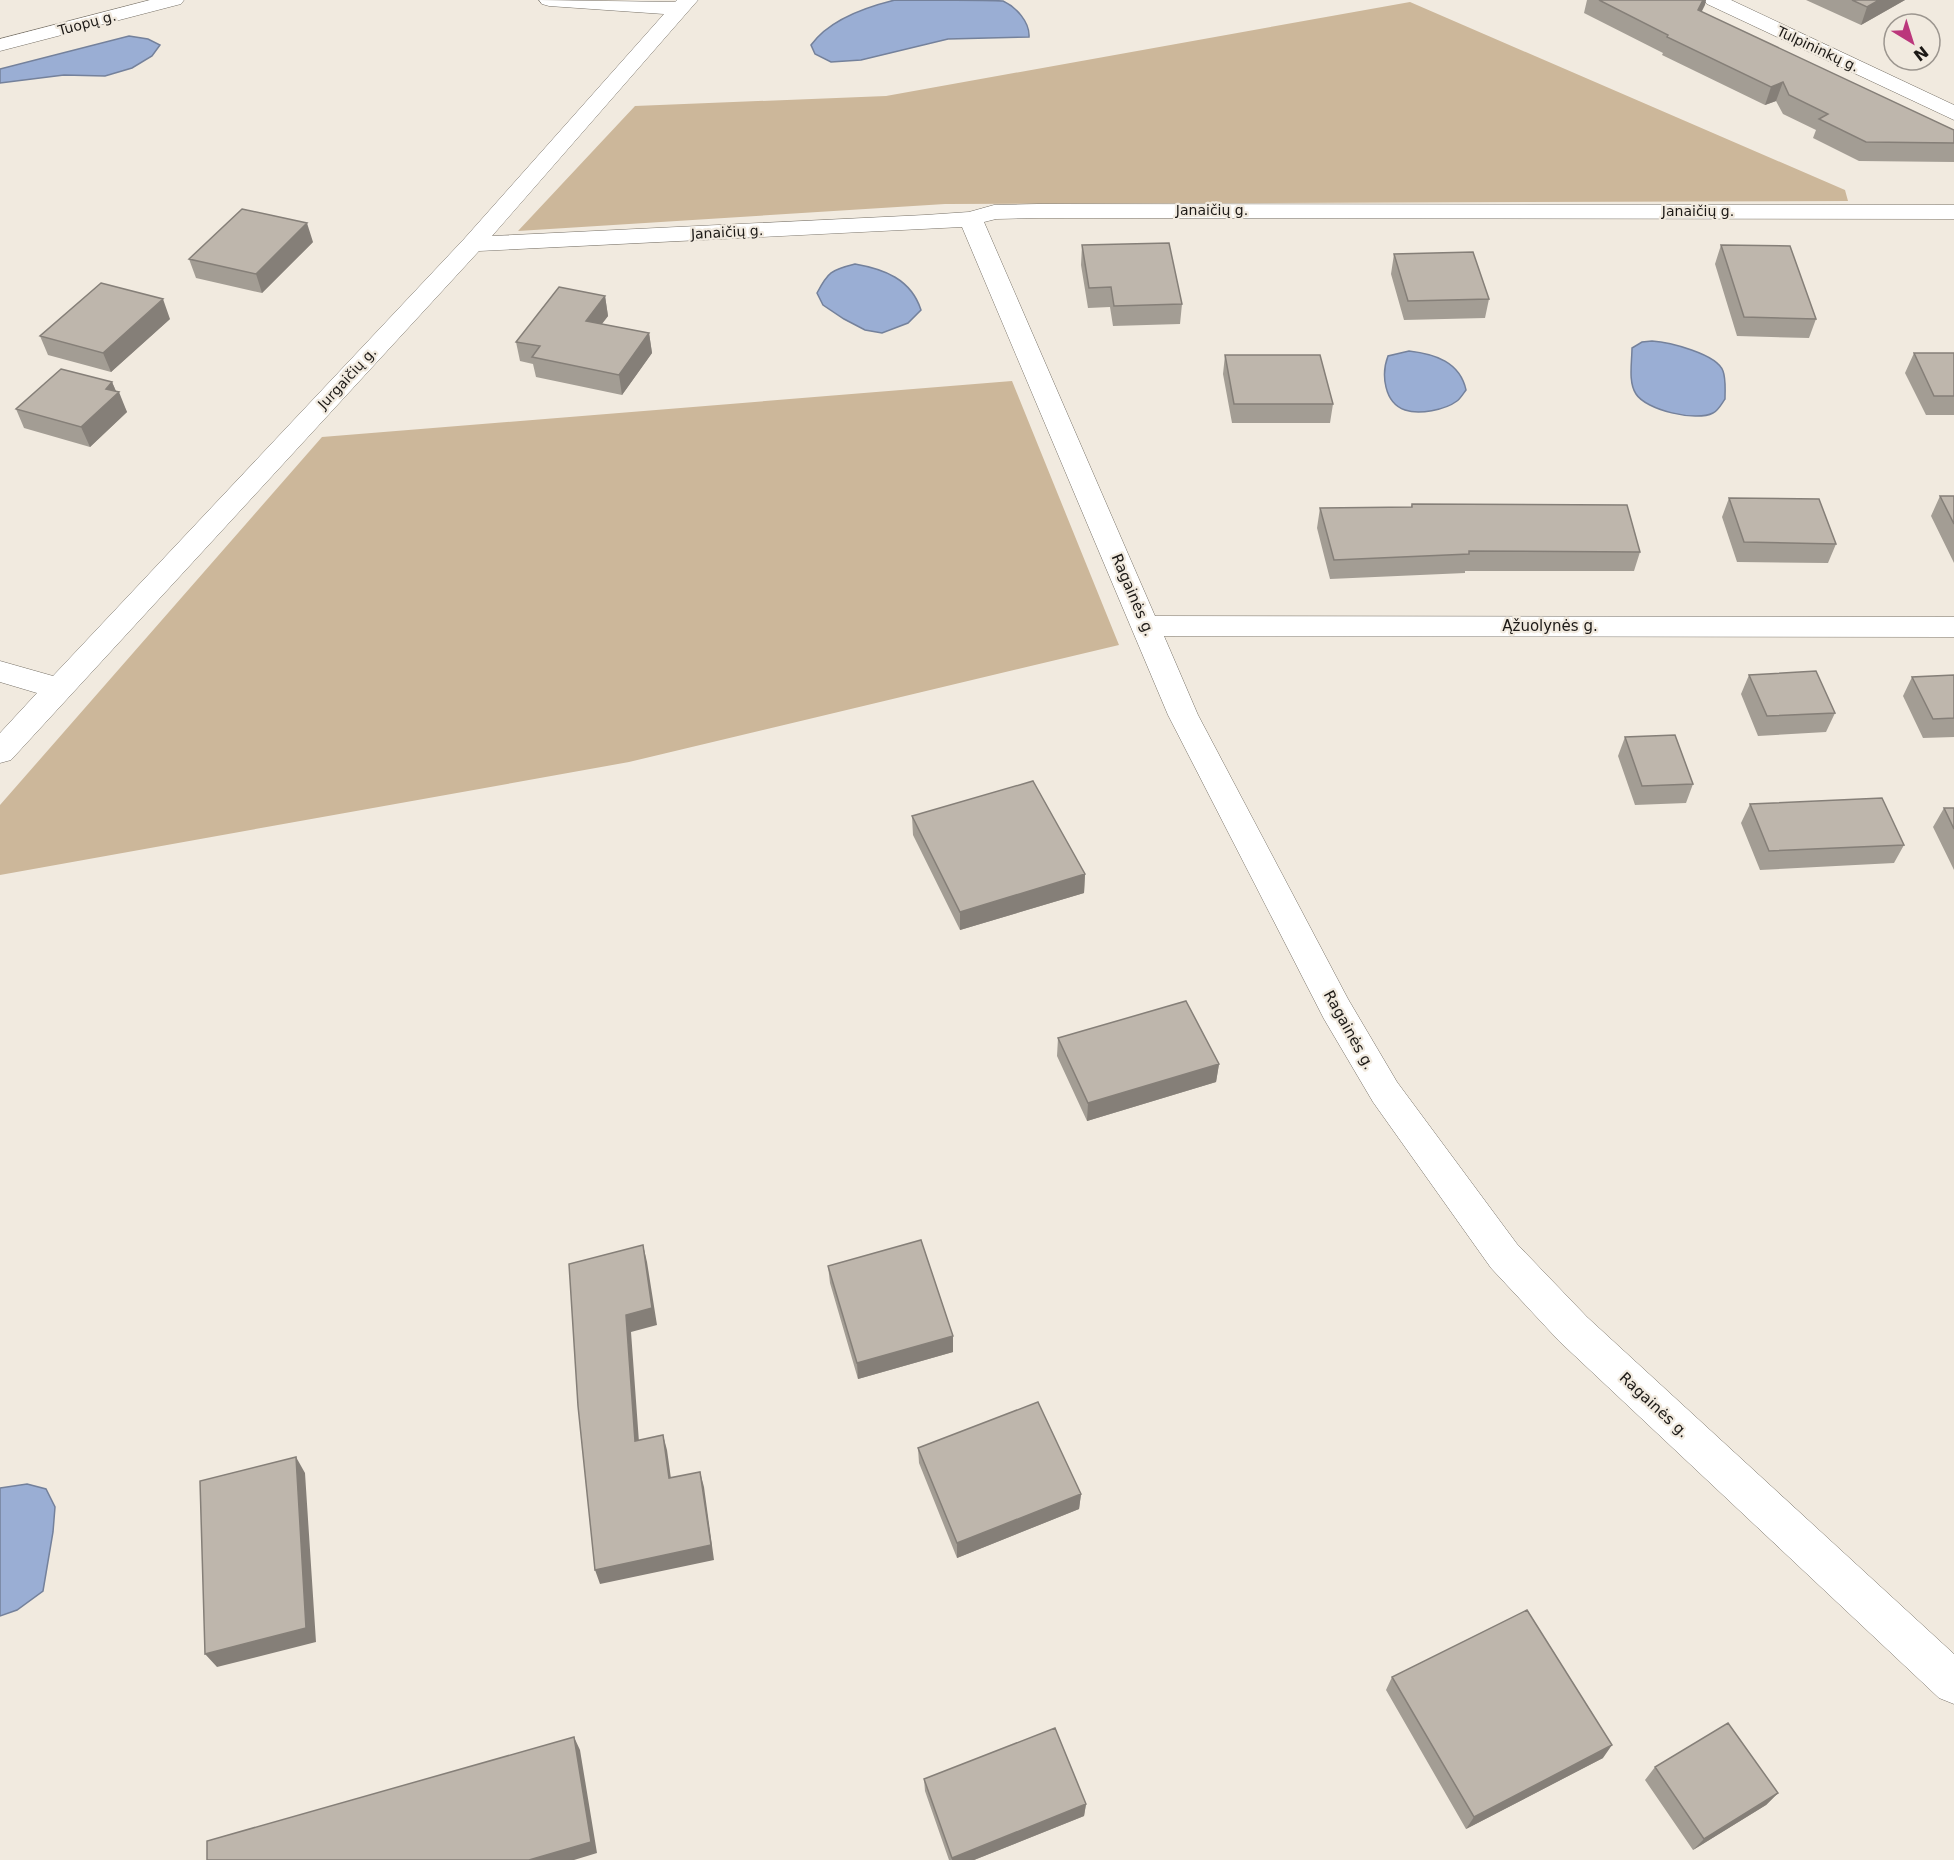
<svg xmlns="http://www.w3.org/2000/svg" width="1954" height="1860" font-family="'DejaVu Sans',sans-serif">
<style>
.green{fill:#ccb79a}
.water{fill:#9aaed4;stroke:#74819b;stroke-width:1.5}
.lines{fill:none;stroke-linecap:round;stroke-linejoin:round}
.street-casing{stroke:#777167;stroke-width:1}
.street{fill:#fff;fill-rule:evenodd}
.wall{fill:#a39d94}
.shaded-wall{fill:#857f78}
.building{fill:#beb6ac;stroke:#857f78;stroke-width:1.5}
.labels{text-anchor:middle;stroke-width:4.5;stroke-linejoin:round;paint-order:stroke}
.far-street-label{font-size:14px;fill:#1c1916;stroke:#f1eadf}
.street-label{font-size:15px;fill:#1c1916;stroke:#f1eadf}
</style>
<rect width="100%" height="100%" fill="#f1eadf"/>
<path class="green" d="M1410,2L1845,190L1848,201L945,204L518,231L635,106L886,96Z
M1012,381L1119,645L629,762L0,875V805L322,437Z"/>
<path class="water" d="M895,0C913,0 992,0 1003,1C1016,7 1030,22 1029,37L948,39L861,60L831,62L815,54L811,45C829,20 866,7 895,0Z
M129,36L148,39L160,45L152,56L132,68L105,76L64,75L0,83V69Z
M855,264C884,269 911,279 921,310L908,323L882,333L865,330L844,319L823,305L817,293C828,272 831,270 855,264Z
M1652,341C1669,342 1717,354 1723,371C1726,379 1725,390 1725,399C1722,403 1718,411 1713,413C1696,422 1646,410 1636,394C1628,382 1632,362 1632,348L1642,342Z
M1409,351C1435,354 1460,362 1466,390C1463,394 1460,399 1457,401C1445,410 1419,415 1405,410C1384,403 1381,374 1388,356Z
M27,1484L46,1489L55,1507L53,1532L43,1591L17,1610L0,1616V1488Z"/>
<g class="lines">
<g class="street-casing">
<path id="street" d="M150,0H184L181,4L0,51V39Z
M539,0L675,2L677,0H698L492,236L925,215L969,212L994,205L1038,204L1954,205V219L1038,218L996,219L984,222L1155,616L1954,617V637L1164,636L1198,715L1348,999L1397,1082L1517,1244L1587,1317L1954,1654V1704L1939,1698L1559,1341L1491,1268L1373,1102L1324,1019L1168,715L962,227L479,251L11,760L0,763V733L37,693L0,682V661L53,676L464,239L664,14L549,6L542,4Z
M1704,0H1731L1954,105V120L1707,4Z"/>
</g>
<use href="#street" class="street"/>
</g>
<path class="wall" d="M1587,0H1706L1701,12L1954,130V162L1859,161L1813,138L1816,130L1783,114L1776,101L1765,105L1662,55L1663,53L1584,13Z
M1806,0H1905L1861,25Z
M313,242L262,293L196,278L189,259Z
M1082,245L1182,304L1180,324L1113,326L1110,307L1088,308L1081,265Z
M1721,245L1816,319L1809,338L1737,336L1715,264Z
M1394,254L1489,299L1485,318L1404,320L1391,274Z
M605,296L608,316L602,324L649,333L652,353L622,395L536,377L533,364L520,361L516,342Z
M170,319L111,372L48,355L40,336Z
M1914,353H1954V415H1926L1905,373Z
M1225,355L1333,404L1330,423H1232L1223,374Z
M112,382L116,391L127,412L90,447L24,428L16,409Z
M1940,496H1954V563L1931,516Z
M1729,498L1836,544L1828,563L1737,562L1722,517Z
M1412,504L1640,552L1634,571H1465V573L1330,579L1317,528L1320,508L1411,507Z
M1749,675L1835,713L1826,732L1758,736L1741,694Z
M1954,675V737L1923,738L1903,696L1912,677Z
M1625,737L1693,784L1686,803L1635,805L1618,756Z
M1750,804L1904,845L1894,863L1760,870L1741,823Z
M1944,808H1954V870L1933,827Z
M912,816L1085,874L1084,893L960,930L913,835Z
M1058,1038L1219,1064L1216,1082L1087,1121L1057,1056Z
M828,1266L953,1336V1352L858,1379L830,1283Z
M918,1448L1081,1494L1079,1509L957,1558L919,1463Z
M1392,1677L1603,1758L1466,1829L1386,1690Z
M1655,1767L1778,1793L1766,1805L1693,1850L1645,1780Z
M924,1779L1086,1804L1084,1816L974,1860H949L925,1791Z"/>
<path class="shaded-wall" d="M1703,0H1706L1705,5L1693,29L1698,10Z
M1879,0H1905L1861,25L1867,7Z
M1783,82L1776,101L1765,105L1771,87Z
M307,223L313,242L262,293L256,274Z
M605,296L608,316L589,340L586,321Z
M163,299L170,319L111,372L103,353Z
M649,333L652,353L622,395L619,375Z
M112,382L117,394L119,392L127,412L90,447L81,427L106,389Z
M1085,874L1084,893L960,930V912Z
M1219,1064L1216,1082L1087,1121L1088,1103Z
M643,1245L647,1262L657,1325L631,1332L640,1456L635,1441L626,1315Z
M953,1336V1352L858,1379L857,1363Z
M663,1435L667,1450L673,1493L669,1478Z
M296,1457L305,1473L316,1642L217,1667L205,1654Z
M700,1472L704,1487L714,1560L600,1584L595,1570Z
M1081,1494L1079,1509L957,1558V1543Z
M574,1737L580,1750L597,1853L574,1860H529Z
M1612,1745L1603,1758L1466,1829L1474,1817Z
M1778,1793L1766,1805L1693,1850L1704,1839Z
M1086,1804L1084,1816L974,1860H952V1858Z"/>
<path class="building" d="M1599,0H1703L1698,10L1954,130V143L1866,142L1819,119L1828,114L1789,95L1783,82L1771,87L1667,37L1668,35Z
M1852,0H1879L1867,7Z
M242,209L307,223L256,274L189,259Z
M1169,243L1182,304L1114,306L1111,287L1089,288L1082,245Z
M1721,245L1790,246L1816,319L1744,317Z
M1473,252L1489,299L1408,301L1394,254Z
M101,283L163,299L103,353L40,336Z
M559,287L605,296L586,321L649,333L619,375L532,357L540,346L516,342Z
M1914,353H1954V396H1934Z
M1225,355H1320L1333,404H1234Z
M61,369L112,382L106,389L119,392L81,427L16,409Z
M1940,496H1954V524Z
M1729,498L1819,499L1836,544L1744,542Z
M1412,504L1627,505L1640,552L1469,551V554L1334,560L1320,508L1412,507Z
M1816,671L1835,713L1767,716L1749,675Z
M1954,675V718L1933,719L1912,677Z
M1675,735L1693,784L1642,786L1625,737Z
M1033,781L1085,874L960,912L912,816Z
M1882,798L1904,845L1769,851L1750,804Z
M1944,808H1954V829Z
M1186,1001L1219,1064L1088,1103L1058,1038Z
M921,1240L953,1336L857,1363L828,1266Z
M643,1245L652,1308L626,1315L635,1441L663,1435L669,1478L700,1472L711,1545L595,1570L578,1406L569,1264Z
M1038,1402L1081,1494L957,1543L918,1448Z
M296,1457L306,1628L205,1654L200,1481Z
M1527,1610L1612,1745L1474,1817L1392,1677Z
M1728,1723L1778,1793L1704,1839L1655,1767Z
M1055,1728L1086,1804L952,1858L924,1779Z
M574,1737L591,1842L529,1860H207V1841Z"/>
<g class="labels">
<g class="far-street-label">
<text transform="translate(87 23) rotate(-15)" y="5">Tuopų g.</text>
<text transform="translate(1818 49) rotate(25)" y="5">Tulpininkų g.</text>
<text x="1212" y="215">Janaičių g.</text>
<text x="1698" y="216">Janaičių g.</text>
<text transform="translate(727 232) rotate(-3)" y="5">Janaičių g.</text>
<text transform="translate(347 378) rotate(-47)" y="5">Jurgaičių g.</text>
</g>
<g class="street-label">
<text transform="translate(1133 595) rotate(67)" y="5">Ragainės g.</text>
<text x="1550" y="631">Ąžuolynės g.</text>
<text transform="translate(1349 1030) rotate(61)" y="5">Ragainės g.</text>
<text transform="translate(1654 1405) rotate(43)" y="5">Ragainės g.</text>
</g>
</g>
<g transform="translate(1912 42) rotate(142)"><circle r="28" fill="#f1eadf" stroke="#9c968f" stroke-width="1.5"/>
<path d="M0-4.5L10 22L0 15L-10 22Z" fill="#bb377c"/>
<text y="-9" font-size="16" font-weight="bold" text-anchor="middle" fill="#1c1916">N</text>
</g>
</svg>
